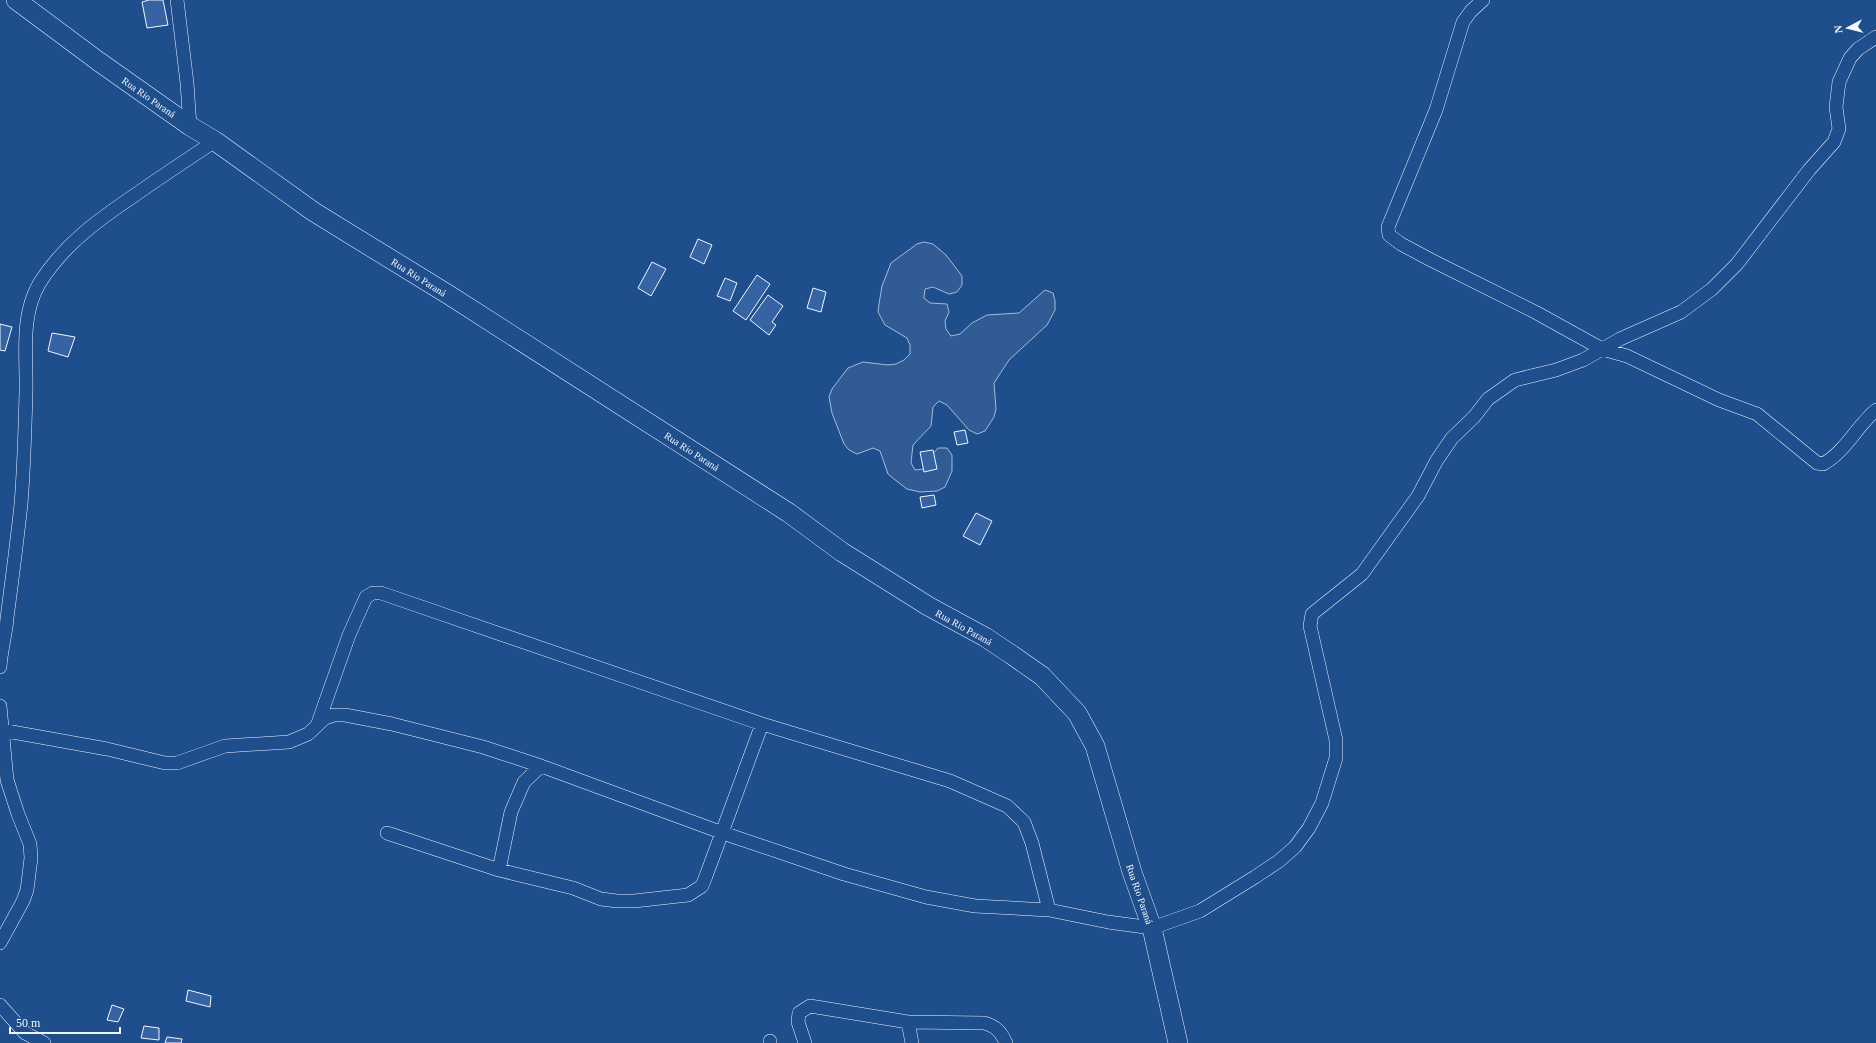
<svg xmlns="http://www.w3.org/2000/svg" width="1876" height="1043" font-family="'Times New Roman',serif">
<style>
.built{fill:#305b95;stroke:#a8bbd7}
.building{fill:#3563a3;stroke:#f2f6ff}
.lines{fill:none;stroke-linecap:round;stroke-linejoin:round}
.street-casing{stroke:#f2f6ff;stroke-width:14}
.secondary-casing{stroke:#f2f6ff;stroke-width:20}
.street{stroke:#1f4e8c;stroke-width:13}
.secondary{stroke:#1f4e8c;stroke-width:19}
.labels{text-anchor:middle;stroke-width:3;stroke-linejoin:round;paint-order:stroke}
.street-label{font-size:10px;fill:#f2f6ff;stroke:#1f4e8c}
</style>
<rect width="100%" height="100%" fill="#1f4e8c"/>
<path class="built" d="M924,242L933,244L946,255L962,276V285L957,292L949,294L933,287L925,289L924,298L930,303L947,304L949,312L945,321L946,329L951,336L960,334L972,323L987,315L1019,313L1045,290L1053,293L1055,301V310L1047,325L1009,360L994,383L996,409L994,417L985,431L977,434L969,430L947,405L939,401L933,407L931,426L913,445L911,463L915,470L924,469L932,455L938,448H947L952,455V471L945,487L937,491L920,492L907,489L894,479L888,474L880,451L873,448L857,454L849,450L844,444L832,413L829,397L832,389L848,368L863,362L888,365L896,364L904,360L910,354V345L907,338L885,325L878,312L879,304L882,286L891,263L917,244Z"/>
<path class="building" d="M149,0H163L168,25L147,28L142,2Z
M698,239L712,245L704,264L690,257Z
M652,262L666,269L651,296L638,288Z
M757,275L770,284L746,320L733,311Z
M725,278L737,283L730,301L717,296Z
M813,288L826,292L821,312L807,308Z
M768,295L783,306L772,322L776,325L769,335L750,320Z
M0,324L12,327L5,351L0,350Z
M52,333L75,337L68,357L48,351Z
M965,430L968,443L957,445L954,432Z
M933,450L937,469L924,472L920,452Z
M934,495L936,505L922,508L920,497Z
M976,513L992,521L980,545L963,536Z
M188,990L211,996L210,1007L186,1001Z
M112,1005L124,1009L118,1022L107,1020Z
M144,1026L159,1028V1040L141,1038Z
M167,1037L182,1039L181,1043H165Z"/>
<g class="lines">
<g class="street-casing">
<path id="street" d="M177,0L187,83L190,126
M1483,0L1471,11L1463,22L1436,110L1388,227L1389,235L1401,244L1431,260L1535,312L1602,349L1627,356L1719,400L1757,414L1817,463L1823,464C1845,452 1857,426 1876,410
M0,667C1,650 6,634 7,618C12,580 17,542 21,504C24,468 25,430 26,393C27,357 20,317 39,284C63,245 98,220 135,195C162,176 188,159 215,141
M0,706L7,780L18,814L30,844L31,858L27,890L23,901L0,943
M318,723L349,635L366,597L373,593H381L762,724L950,781L1007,806L1024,822L1032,843L1049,910
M1,730L107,749L165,763H177L225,746L289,742L308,734L325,718L334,715H345L392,724L483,747L541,766L723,833L844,874L926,897L975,906L1049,910L1108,922L1152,928L1200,911L1255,877L1279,861L1295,847L1309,828L1322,803L1336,758V740L1310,626L1312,614L1362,574L1418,496L1437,460L1452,438L1474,417L1488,399L1515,380L1556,370L1583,360L1620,339L1681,312L1712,289L1737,264L1809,170L1834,142L1839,129L1836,107L1839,82L1850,58L1858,49L1876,37
M387,833L499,870L573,888L601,899L617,901H634L688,895L702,886L706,876L762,724
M499,870L511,812L524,782L541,766
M0,1005L25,1033L44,1043
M908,1022L912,1043
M770,1043V1041
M805,1043L798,1022L799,1013L810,1006L908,1022L984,1023C996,1026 1001,1032 1006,1043"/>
</g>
<g class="secondary-casing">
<path id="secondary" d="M16,0L98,61L190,126L215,141L314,212L449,295L789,513L842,552L928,606L985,637L1012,655L1042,676L1077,713L1095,746L1132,872L1152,928L1178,1043"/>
</g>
<use href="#street" class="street"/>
<use href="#secondary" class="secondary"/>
</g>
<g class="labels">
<g class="street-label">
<text transform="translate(149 97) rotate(35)" y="4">Rua Rio Paraná</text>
<text transform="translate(419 277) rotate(32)" y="4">Rua Rio Paraná</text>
<text transform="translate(692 451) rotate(33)" y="4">Rua Rio Paraná</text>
<text transform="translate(964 627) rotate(29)" y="4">Rua Rio Paraná</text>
<text transform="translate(1140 894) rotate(71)" y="4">Rua Rio Paraná</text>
</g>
</g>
<g transform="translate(1848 28) rotate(263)" stroke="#1f4e8c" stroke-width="3" paint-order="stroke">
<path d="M0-3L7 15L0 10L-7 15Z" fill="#f2f6ff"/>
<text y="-6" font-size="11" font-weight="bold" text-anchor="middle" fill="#f2f6ff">N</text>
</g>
<path d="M10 1027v6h110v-6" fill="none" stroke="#f2f6ff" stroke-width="2"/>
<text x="16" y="1027" font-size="12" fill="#f2f6ff" stroke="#1f4e8c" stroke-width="3" paint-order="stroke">50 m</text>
</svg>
